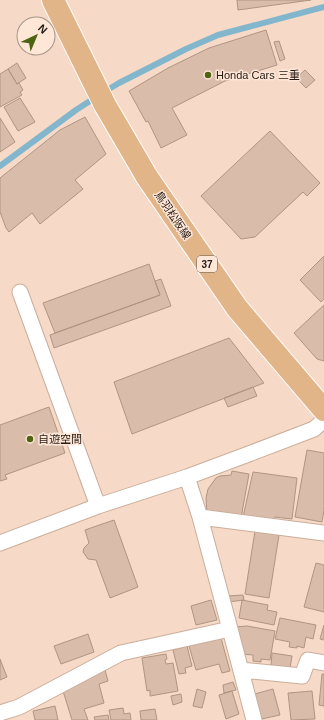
<svg xmlns="http://www.w3.org/2000/svg" width="324" height="720" font-family="Helvetica,'Noto Sans JP',sans-serif">
<style>
.lines{fill:none;stroke-linecap:round;stroke-linejoin:round}
.stream{stroke:#82b6cd;stroke-width:6}
.building{fill:#d9bdaa;stroke:#b09583}
.street-casing{stroke:#caae9b;stroke-width:17}
.primary-casing{stroke:#fff;stroke-width:24}
.street{stroke:#fff;stroke-width:15}
.primary{stroke:#e2b589;stroke-width:22}
.poi-dot{fill:#4d6413;stroke:#ffe7d8;stroke-width:1.5}
.labels{text-anchor:middle;stroke-width:3;stroke-linejoin:round;paint-order:stroke}
.shield{fill:#ffe7d8;stroke:#66584e;stroke-width:1}
.shield-label{font-size:10px;font-weight:bold;fill:#241a13}
.poi-label{font-size:11px;fill:#241a13;stroke:#ffe7d8;text-anchor:start}
.street-label{font-size:11px;fill:#241a13;stroke:#ffe7d8}
</style>
<rect width="100%" height="100%" fill="#f6d9c6"/>
<g class="lines">
<path class="stream" d="M104,92L119,83L186,49L218,35L324,7
M0,166L76,110L96,97"/>
</g>
<path class="building" d="M237,0H311L238,10Z
M266,30L277,65L225,81L172,108L187,135L161,148L148,121L146,122L129,91L168,68L209,48Z
M279,41L285,59L280,61L274,42Z
M17,63L26,78L17,84L8,69Z
M8,69L17,84L19,83L23,90L20,92L22,95L0,107V74Z
M305,70L315,80L306,88L296,78Z
M20,98L35,122L18,131L4,107Z
M85,117L106,154L75,180L83,189L40,224L32,213L9,232L6,228L0,212V178L60,130Z
M0,118L15,142L0,152Z
M270,131L320,183L307,196L303,192L255,237L241,239L201,196Z
M324,256V299L321,302L300,280Z
M149,264L160,295L55,333L43,303Z
M161,279L171,306L54,348L50,335L160,295L155,281Z
M324,305V361L317,359L294,333Z
M229,338L264,383L132,434L114,382Z
M253,387L257,396L228,407L224,398Z
M49,407L65,453L5,475L7,479L0,481V425Z
M307,450L324,453V510L322,522L295,517Z
M232,471L249,474L241,518L207,512L206,498L208,489L216,478L220,476L231,475Z
M253,472L297,478L292,519L275,517V519L243,517Z
M114,520L138,587L110,598L96,560L88,559L83,552L84,548L89,543L85,530Z
M255,531L279,535L269,598L245,594Z
M316,563L324,565V612L304,607Z
M243,595L244,600L228,602L227,596Z
M211,600L217,620L196,625L191,606Z
M242,600L268,605L267,610L277,612L274,625L239,618Z
M280,618L316,625L313,639L306,637L304,648L297,646V648L289,647L290,642L275,639Z
M324,625V640L320,639Z
M247,626L275,631L270,660L261,659V662L253,661V655L241,654L235,627Z
M88,634L94,652L61,664L54,646Z
M221,638L230,671L222,673L219,664L196,670L189,646Z
M187,646L192,666L185,668L186,673L179,674L173,650Z
M272,653L292,656L290,668L271,665Z
M166,654L167,659L165,660L166,664L173,663L178,691L150,696V690L147,691L142,658Z
M0,659L7,677L0,680Z
M105,670L108,681L99,684L104,703L84,709L88,720H72L63,691Z
M322,674H324V706L319,705Z
M233,682L236,690L224,693L223,685Z
M197,689L206,692L202,708L193,706Z
M273,689L280,715L257,720L251,695Z
M232,691L239,714L226,719L219,695Z
M312,691L315,719L291,720L288,693Z
M181,694L182,702L173,705L171,696Z
M55,706L58,720H35L33,711Z
M123,708L124,714L130,713L131,720H111L109,710Z
M155,709L157,720H141L140,711Z
M108,715L109,720H95L94,717Z"/>
<g class="lines">
<g class="street-casing">
<path id="street" d="M20,292L98,506
M187,477L200,517L324,533
M0,543L98,506L187,477L246,455L314,429L324,420
M230,629L254,720
M241,670L302,676L308,660L324,663
M0,713L19,707L121,653L230,629L200,517"/>
</g>
<g class="primary-casing">
<path id="primary" d="M53,0L105,105L147,177L237,308L324,410"/>
</g>
<use href="#street" class="street"/>
<use href="#primary" class="primary"/>
</g>
<g class="poi-dot">
<circle cx="208" cy="75" r="4"/>
<circle cx="30" cy="439" r="4"/>
</g>
<g class="labels">
<rect class="shield" x="197" y="256" width="20" height="16" rx="3"/>
<g class="shield-label">
<text x="207" y="268">37</text>
</g>
<g class="poi-label">
<text x="216" y="79">Honda Cars 三重</text>
<text x="38" y="443">自遊空間</text>
</g>
<g class="street-label">
<text transform="translate(173 215) rotate(56)" y="4">鳥羽松阪線</text>
</g>
</g>
<g transform="translate(36 36) rotate(44)"><circle r="19" fill="#ffe7d8" stroke="#a79589"/>
<path d="M0-3L7 15L0 10L-7 15Z" fill="#4d6413"/>
<text y="-6" font-size="11" font-weight="bold" text-anchor="middle" fill="#241a13">N</text>
</g>
</svg>
